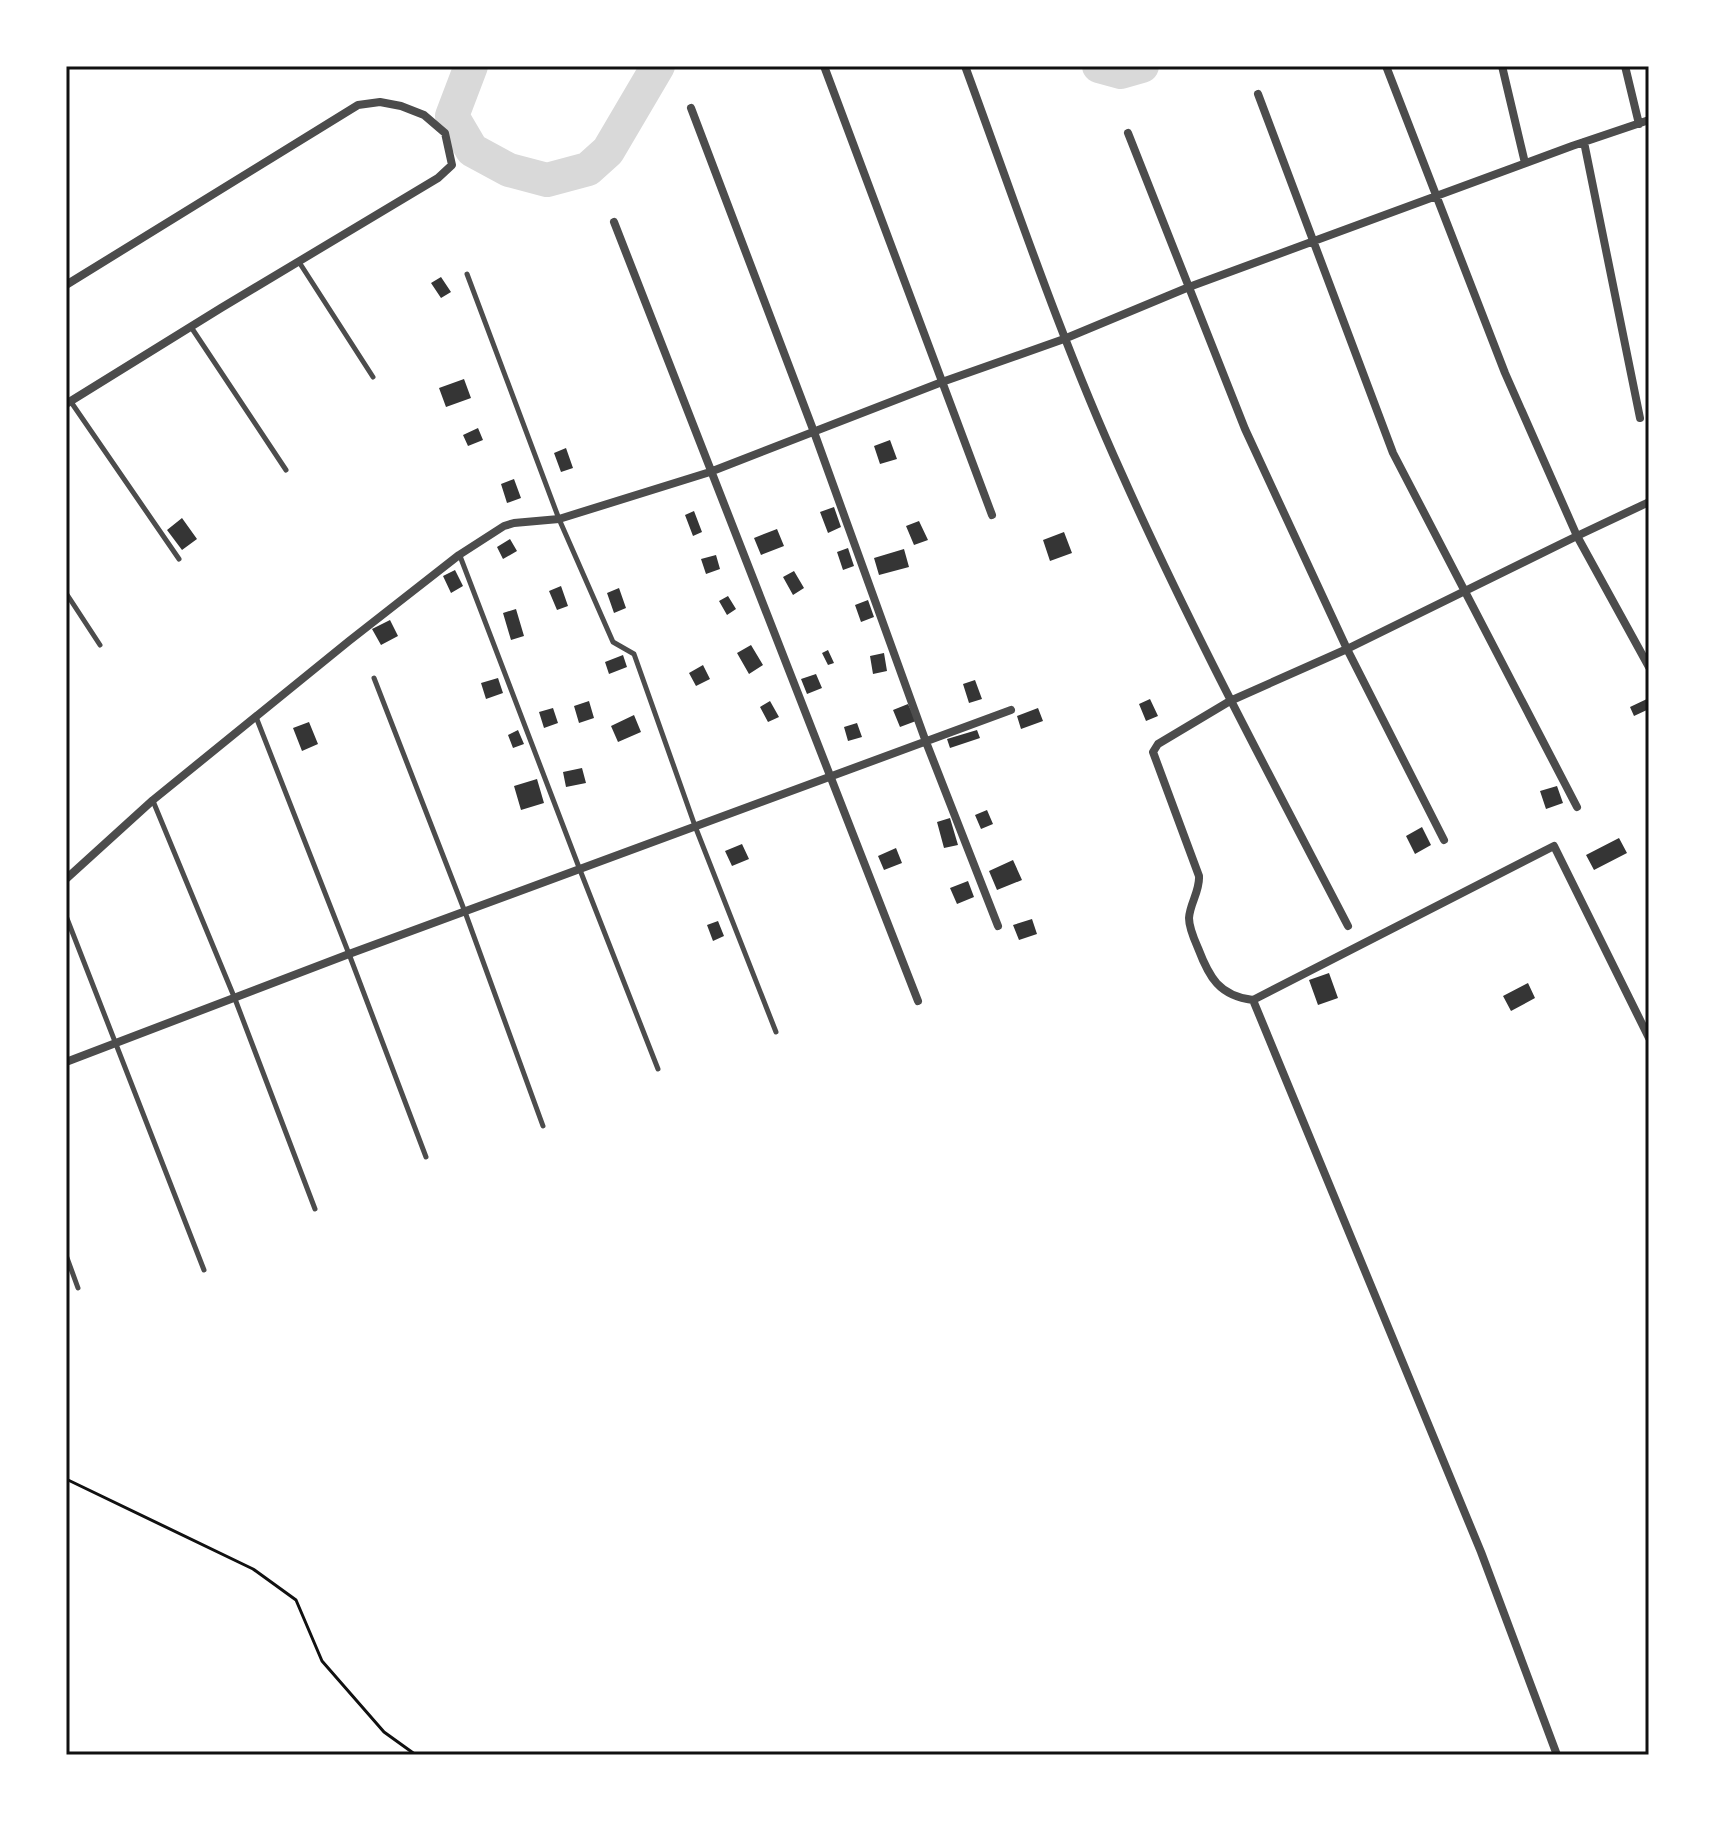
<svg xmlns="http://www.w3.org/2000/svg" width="1715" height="1821" font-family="'IBM Plex Sans',sans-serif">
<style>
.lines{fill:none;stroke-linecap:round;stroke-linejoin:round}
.river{stroke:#d9d9d9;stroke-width:34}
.building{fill:#353535}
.path{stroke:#111;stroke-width:3}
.service{stroke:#4c4c4c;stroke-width:5}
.minor{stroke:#4c4c4c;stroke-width:8}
.neatline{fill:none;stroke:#111;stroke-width:3}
</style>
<rect width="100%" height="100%" fill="#fff"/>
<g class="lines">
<path class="river" d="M471,66L452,116L472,150L509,170L547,180L588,169L608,151L658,66
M1099,66L1121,72L1142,66"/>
</g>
<path class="building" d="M441,277L451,292L441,298L431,283Z
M464,379L471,398L446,407L439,388Z
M478,428L483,440L468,446L463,435Z
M890,440L897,459L880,464L874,446Z
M566,448L573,468L561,472L554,453Z
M514,479L521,498L507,503L501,484Z
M834,507L841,527L828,533L820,512Z
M694,511L702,532L693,536L685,515Z
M182,518L197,539L182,550L167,530Z
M919,521L928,540L914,545L906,526Z
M777,529L784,546L761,555L754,538Z
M1064,532L1072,553L1050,561L1043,540Z
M510,539L517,551L503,559L497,547Z
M848,548L854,566L843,570L837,552Z
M904,549L909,567L879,575L874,558Z
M716,555L720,569L706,574L701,559Z
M455,570L463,586L451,593L443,576Z
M794,571L804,588L793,595L783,577Z
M561,586L568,606L557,610L549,591Z
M619,588L626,608L614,613L607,593Z
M728,596L736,609L727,615L719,601Z
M868,600L874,617L861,622L855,605Z
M516,609L524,636L511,640L503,613Z
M390,620L398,636L381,645L372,629Z
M751,645L763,665L749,674L737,653Z
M828,650L834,663L828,665L822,653Z
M884,653L887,671L873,674L870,656Z
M623,655L627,667L609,674L605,662Z
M703,665L710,679L696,686L689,673Z
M816,674L822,688L807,694L801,679Z
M498,678L503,693L486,699L481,683Z
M975,680L982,699L969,703L963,684Z
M1649,698V709L1634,716L1630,707Z
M1150,699L1158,716L1146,721L1139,704Z
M589,701L594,718L579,723L574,706Z
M770,701L779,717L768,722L760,707Z
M908,704L916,721L900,727L893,710Z
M553,708L558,723L544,728L539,712Z
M1038,708L1043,721L1021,729L1017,716Z
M634,715L641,732L618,742L611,726Z
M309,722L318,744L302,751L293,728Z
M857,723L862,737L848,741L844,727Z
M518,730L524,744L513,748L508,735Z
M977,730L980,738L950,748L947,739Z
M582,768L586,783L566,787L563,772Z
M537,779L544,803L521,810L514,786Z
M1557,786L1563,803L1546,809L1540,791Z
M987,810L993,824L981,829L975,815Z
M950,818L958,845L944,848L937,822Z
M1422,827L1431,845L1415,854L1406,836Z
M1619,838L1627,853L1594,870L1586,855Z
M742,844L749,859L732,866L725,851Z
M896,848L902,863L884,870L878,856Z
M1013,860L1022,880L997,890L989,871Z
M968,881L974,897L957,904L950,888Z
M1032,919L1037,934L1019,940L1013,925Z
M718,921L724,936L713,941L707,925Z
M1329,973L1338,998L1318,1005L1309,980Z
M1528,983L1535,998L1511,1011L1503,996Z"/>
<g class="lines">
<path class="path" d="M66,1479L253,1569L296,1600L322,1661L384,1732L416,1755"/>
<path class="service" d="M299,262L373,377
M467,274L559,519L613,642L634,654L695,826L776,1032
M191,327L286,470
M71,402L179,559
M460,556L580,870L658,1069
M66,593L100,645
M374,678L465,912L543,1126
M256,717L349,954L426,1157
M153,801L235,999L315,1209
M66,916L204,1270
M66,1255L78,1288"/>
<path class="minor" d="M824,66L992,515
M965,66C1015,202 1061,340 1121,472C1190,627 1270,776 1348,926
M1386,66L1505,373L1577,536L1649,667
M1502,66L1525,163
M1625,66L1639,124
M1258,94L1393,453L1577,807
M691,108L814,432L926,742L998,926
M1128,133L1245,429L1347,649L1444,840
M1584,142L1640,418
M614,222L918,1001
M66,285L358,105L380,102L401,106L424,115L445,133L452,165L438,178L221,308L66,404
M66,879L153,800L349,641L459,555L504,526L514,523L559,519L710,472L942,382L1064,339L1189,287L1314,241L1572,146L1649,120
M1253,1000L1554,846L1649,1038
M66,1062L349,954L1011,710
M1557,1755L1481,1552L1253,1000C1219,996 1209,977 1198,948C1194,939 1189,928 1189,918C1190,903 1200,891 1199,876L1153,752L1158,744L1230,701L1347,649L1577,536L1649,502"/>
</g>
<rect width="1715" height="1821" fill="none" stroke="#ffffff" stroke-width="136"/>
<rect x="68" y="68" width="1579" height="1685" class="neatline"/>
</svg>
